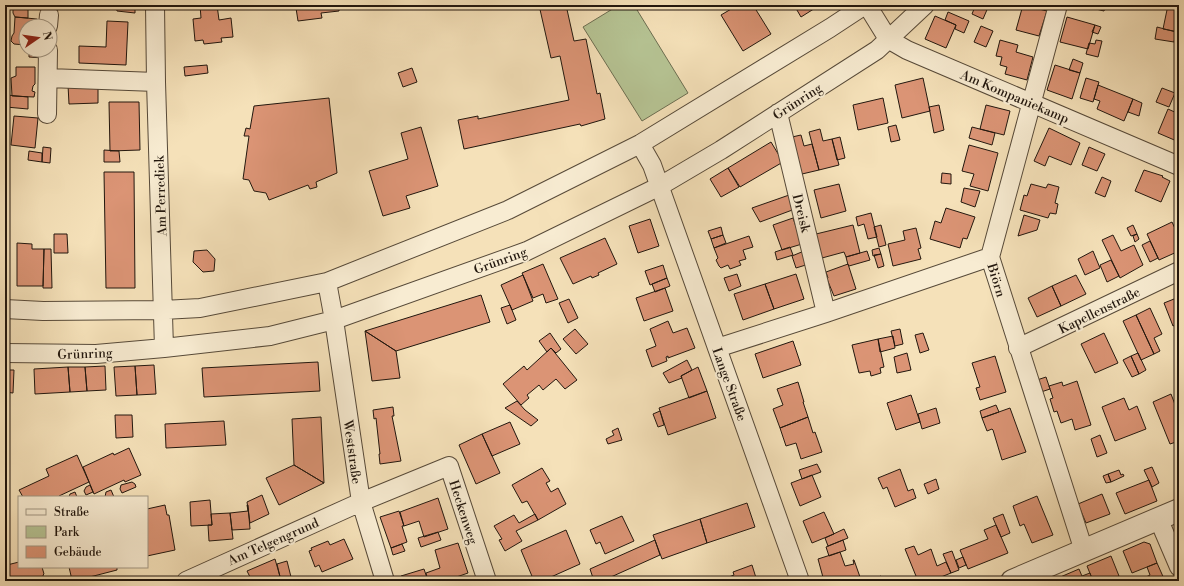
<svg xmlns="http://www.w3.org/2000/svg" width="1184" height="586" font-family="'Libre Bodoni',serif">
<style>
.green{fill:#b6c494;stroke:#6c6e51}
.building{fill:#db9475;stroke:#22170e}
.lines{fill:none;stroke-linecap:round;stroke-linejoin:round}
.minor-casing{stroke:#574a39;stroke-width:20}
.tertiary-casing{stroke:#574a39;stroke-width:24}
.minor{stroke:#f8ecd2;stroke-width:18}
.tertiary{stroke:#f8ecd2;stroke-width:22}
.labels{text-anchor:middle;stroke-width:4;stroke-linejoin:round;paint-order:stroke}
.street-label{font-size:13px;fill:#22170e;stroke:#f8ecd2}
</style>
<rect width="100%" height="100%" fill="#f5e1b9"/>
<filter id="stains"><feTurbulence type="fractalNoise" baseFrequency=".005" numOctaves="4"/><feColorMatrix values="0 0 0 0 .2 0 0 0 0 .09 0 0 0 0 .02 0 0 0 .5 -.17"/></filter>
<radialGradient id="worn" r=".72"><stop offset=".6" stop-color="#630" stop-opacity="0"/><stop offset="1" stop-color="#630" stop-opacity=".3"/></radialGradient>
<path class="green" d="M619,5H634L688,93L642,121L583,27Z"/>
<path class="building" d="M116,5H135V13L117,11Z
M200,5H217L219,20L231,18L233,37L221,38L222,42L204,44L203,40L195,41L193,19L201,18Z
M292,5H360L339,8V11L321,13L322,18L298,21L296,8L292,9Z
M539,5H566L574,41L586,39L597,94L600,93L605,119L581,126L580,124L464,149L458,120L478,116V119L569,100L560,56L551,58Z
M738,5H753L771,34L743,51L721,15Z
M794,5H820L801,17Z
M965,5H989L983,19L972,14L974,9Z
M1023,5L1047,11L1039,36L1016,30Z
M1080,5H1106L1104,11Z
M1168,5L1179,6V32L1163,29Z
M13,6L28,7V18L15,17L13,13Z
M948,12L969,21L964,33L955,29L956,25L945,20Z
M935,16L956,25L946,48L925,39Z
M15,17L37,19V26H26V45L14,44L11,41L12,36L14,33Z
M1067,17L1095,25L1088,49L1060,42Z
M107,21L128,22L126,65L79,63V46L106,47Z
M1095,25L1101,27L1098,34L1092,32Z
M981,26L993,31L986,47L974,42Z
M1157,27L1176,32L1174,42L1155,39Z
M1000,40L1018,45L1016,52L1033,57L1027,80L1005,74L1007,67L1000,65L1002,57L996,56Z
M1096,40L1102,41L1098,57L1086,54L1089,43L1095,44Z
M29,50H43V58L29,57Z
M1073,59L1083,63L1080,73L1069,70Z
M207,65L208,73L185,76L184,67Z
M1055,65L1080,73L1072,99L1047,90Z
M16,67H35V84L33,86L32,91L35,92L34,97L12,96L11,78L16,76Z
M412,68L417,82L403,87L398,73Z
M923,78L930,111L902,118L895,85Z
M1086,78L1099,82L1093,102L1080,98Z
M68,85L98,87V103L69,104Z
M1098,85L1133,99L1124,121L1097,109L1100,101L1094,99Z
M1162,88L1175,93L1169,107L1156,102Z
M7,95L28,97V109L6,107Z
M329,98L337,173L316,182L317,187L310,189L308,185L269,200L266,193L254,191L249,180L243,179L249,136H244L246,128L250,129L254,106Z
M883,98L888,123L858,130L853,105Z
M1133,99L1142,103L1139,116L1128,112Z
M109,102H139L140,150L110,151Z
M939,105L944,130L934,133L929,107Z
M986,105L1010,111L1004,135L980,129Z
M1168,109L1179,114V142L1158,133Z
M14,116L38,118L35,148L11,145Z
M896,125L900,140L891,142L888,127Z
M421,127L438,186L406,196L410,208L383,216L369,171L408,159L401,133Z
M972,127L995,133L992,145L969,138Z
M1049,128L1080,143L1071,165L1049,156L1045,166L1034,161Z
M820,129L823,141L832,139L839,165L819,170L809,132Z
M801,135L804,146L812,144L819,170L802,174L792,137Z
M840,137L845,158L837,160L832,139Z
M771,142L783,162L740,187L728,168Z
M969,145L998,153L988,191L970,186L974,174L962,171Z
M43,147L51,148L50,163L42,162Z
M1089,147L1105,154L1097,171L1082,165Z
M104,150L119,151L120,162H104Z
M29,151L42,153V162L28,160Z
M728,168L739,187L721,197L710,179Z
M1144,170L1163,176L1162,177L1170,181L1161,202L1135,191Z
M104,172H134L135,288H106Z
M942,173L951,174V184L941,183Z
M1102,177L1111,181L1105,197L1095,193Z
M839,184L846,211L821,218L814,190Z
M1031,184L1046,188L1048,184L1059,187L1055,203L1058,204L1056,214L1050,213L1048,218L1020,210L1024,195L1027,196Z
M964,188L980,191L975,207L961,202Z
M792,194L795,209L760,222L752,208Z
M946,208L975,217L967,239L963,238L960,248L930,239L935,221L941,223Z
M871,213L877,237L868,239L864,224L858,226L856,217Z
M1024,215L1040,220L1037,230L1018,236Z
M793,218L802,244L782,250L773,225Z
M650,219L659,246L638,253L629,226Z
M1172,222L1179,237V251L1159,260L1147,234Z
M853,225L860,253L846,257L844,252L822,258L816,234Z
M881,225L886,245L879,247L874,227Z
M1133,225L1137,234L1131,236L1127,228Z
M721,227L723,235L711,239L708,231Z
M1179,227V237L1175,229Z
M916,228L921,248L918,249L921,259L893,266L888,244L905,240L903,231Z
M54,234H67L68,253H54Z
M1137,234L1139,239L1135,242L1133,236Z
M723,235L726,243L714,248L711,239Z
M1113,235L1121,251L1134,245L1143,265L1120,278L1102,240Z
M749,236L753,247L743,250L746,259L739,261L741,265L730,269L728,265L721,268L719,266L716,260L718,258L714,248Z
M605,238L617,264L598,273L599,275L592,278L591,276L573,284L560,258Z
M5,239H9L8,292H5Z
M1150,241L1158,258L1150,262L1142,245Z
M17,243L32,244V249H44L43,286H17Z
M790,247L793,255L777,260L775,252Z
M879,248L881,254L873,256L872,250Z
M44,249H51L52,288H43Z
M207,250L215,259L214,271L203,272L193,262L194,251Z
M804,251L809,264L796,268L792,256Z
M867,251L870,260L849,266L848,265L846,257Z
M1093,251L1100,268L1085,275L1078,259Z
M881,254L884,266L878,268L874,255Z
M1111,260L1119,276L1107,282L1100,265Z
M543,264L558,299L546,303L543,294L533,298L522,273Z
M848,264L856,289L834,296L827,279L828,278L826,272Z
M663,265L667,278L650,285L645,271Z
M737,274L741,286L729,291L724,278Z
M796,274L804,299L774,309L765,284Z
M523,275L533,301L512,310L501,285Z
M1076,275L1086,294L1061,306L1052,286Z
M667,278L670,286L655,292L652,284Z
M765,284L774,309L743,320L734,294Z
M1052,286L1061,306L1037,317L1028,298Z
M665,288L673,311L644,321L636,298Z
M481,295L490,322L396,351L365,331Z
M1179,297V323L1173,326L1164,303Z
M569,299L578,318L568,323L559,303Z
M510,305L516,320L507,324L501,308Z
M1150,308L1162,334L1154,338L1160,351L1154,354L1136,315Z
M1136,315L1154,354L1141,360L1123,321Z
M668,321L673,333L687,328L695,348L668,358V356L666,357L667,361L652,367L646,350L656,346L650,329Z
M575,329L588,344L576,354L563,339Z
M900,329L903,344L895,346L891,331Z
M365,331L396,351L400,378L372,381Z
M550,333L561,349L556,353L551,348L547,352L539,341Z
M923,333L929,350L920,353L915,335Z
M1104,333L1118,363L1095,373L1081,344Z
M893,336L895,348L880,352L878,339Z
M878,339L884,367L880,368L881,373L871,376L870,371L859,373L852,345Z
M793,341L801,365L763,378L755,354Z
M551,348L577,380L565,389L556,379L543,390L539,385L527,395L529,398L521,405L503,384L524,366L527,370Z
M907,353L911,370L897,373L894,357Z
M1138,353L1146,370L1139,374L1131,356Z
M995,356L1006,392L980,400L976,388L980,387L972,363Z
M1131,356L1139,374L1132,377L1123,360Z
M687,360L692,370L681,376L682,378L669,383L663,373Z
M318,362L320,391L204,397L202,368Z
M154,365L156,394L137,395L135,366Z
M105,366L106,390L87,391L85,367Z
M135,366L137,395L116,396L114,367Z
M68,367L70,392L35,394L34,369Z
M68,367H85L87,391L70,392Z
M698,367L707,391L689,398L681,376Z
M5,370H14L13,393L5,392Z
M1046,377L1050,389L1041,392L1037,380Z
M1077,381L1091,425L1075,430L1072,419L1061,423L1057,411L1054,412L1050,399L1053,398L1049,386L1062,382L1063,386Z
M798,382L804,402H803L808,417L780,428L773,409L783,405L777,389Z
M707,391L716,418L668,435L659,408Z
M1171,394L1179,415V441L1170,444L1153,402Z
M911,395L920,422L896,430L887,403Z
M1124,398L1129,410L1137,406L1146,429L1115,441L1102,407Z
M517,401L525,410L538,420L531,426L505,408Z
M996,405L999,412L982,418L980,411Z
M393,407L394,416H392L401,461L380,464L379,454H380L376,418L374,419L373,410Z
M936,408L940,423L922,429L918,414Z
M1010,408L1026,452L1002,460L993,430L992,429L987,431L982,418Z
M660,411L664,425L658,427L653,414Z
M115,415H132L133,437L116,438Z
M321,417L324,483L294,465L292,419Z
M808,417L813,433L815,432L822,452L801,459L796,443L786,446L780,428Z
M224,421L226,445L166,448L165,424Z
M510,422L520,444L492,456L482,434Z
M618,428L622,440L608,444L606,439L614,435L612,431Z
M482,434L500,473L476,484L459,445Z
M1100,435L1107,453L1097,457L1091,439Z
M129,448L141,475L125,482L124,480L94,494L83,467L113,453L114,455Z
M77,455L89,482L59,496L60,497H23L19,490L49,476L46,469Z
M817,464L821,472L802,479L799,470Z
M294,465L324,483L279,505L266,478Z
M1152,467L1159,483L1152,487L1144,470Z
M542,468L550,481L546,483L551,492L558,488L566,504L538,520L527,501L522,503L512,485Z
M900,469L908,491L913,489L916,498L895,507L887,487L883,489L878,478Z
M1119,470L1121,475L1123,474L1124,476L1111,482L1108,474Z
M1108,474L1111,482L1106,483L1103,476Z
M812,475L821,497L800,506L791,483Z
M936,479L939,489L928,494L924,484Z
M1149,480L1157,501L1125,514L1116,493Z
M132,482L135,484L136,487L122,493L120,489L121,485Z
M90,485L93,492L86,495L84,491L86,487Z
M111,490L114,497H105L106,492Z
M75,492L77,497H69L70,494Z
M1102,494L1110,514L1086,523L1078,504Z
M262,495L269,514L250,523L247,502Z
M1037,496L1053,535L1032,543L1024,524L1020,526L1013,506Z
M438,498L448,529L424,537L419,521L404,526L400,512Z
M210,500L212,525L191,526L190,502Z
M747,503L755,527L707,543L700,519Z
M165,505L167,515H169L175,550L147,556V509Z
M247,505H248L250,529L232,530L230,513L248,511Z
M399,511L404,526H402L407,542L391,548L380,517Z
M824,512L834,534L812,543L803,521Z
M230,513L233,539L209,541L208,525H212L211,514Z
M535,514L538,520L516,531L522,541L505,551L499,540L502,539L494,526L514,515L519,523Z
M1003,514L1010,533L1001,537L993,518Z
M622,516L634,541L605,554L600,542L596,544L590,530Z
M700,519L707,543L662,559L653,535Z
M996,525L1008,553L968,569L960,550L988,539L984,530Z
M844,529L848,538L828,546L825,538Z
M566,530L580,564L542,581H534L521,550Z
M438,532L441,540L421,547L418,538Z
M344,539L353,559L322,572L319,565L315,567L309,551L312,550L311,548L328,541L330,545Z
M655,540L660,555L602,581H594L590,569Z
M843,540L846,550L829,556L826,547Z
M1144,542L1150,544L1157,563L1132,573L1123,551Z
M458,543L468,573L445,581H428L426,573L440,568L435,550Z
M402,544L405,551L393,555L391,548Z
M914,546L918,555L931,549L937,566L946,562L951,573L931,581H918L905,549Z
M952,551L959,570L951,573L943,554Z
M840,552L845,566L854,564L853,560H854L860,577L849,581H824L818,559Z
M1111,556L1119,576L1108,581H1093L1087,566Z
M963,557L966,565L959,568L956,560Z
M275,559L281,580L252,581L247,571Z
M287,561L292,581H281L277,564Z
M19,562V567H42L44,574L43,575L44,580L45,581H8L7,576L8,575L5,564L7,565Z
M1157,563L1165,581H1143L1142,579L1150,575L1147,567Z
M752,565L757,581H721V580L734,575L733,572Z
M69,567H117V570L82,579V578L72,580Z
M424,569L428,581H403L401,576Z
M1079,569L1084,581H1051Z
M1090,573L1093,581H1084L1082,576Z
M881,576L882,581H871V580Z
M1119,576L1121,581H1110V580Z
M1126,577L1128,581H1121L1120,580Z
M905,578L906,581H898L897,580Z"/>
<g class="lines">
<g class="minor-casing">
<path id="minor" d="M155,5L156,82L164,348
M867,5L888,39L907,50L1179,166
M1058,5L990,257L1084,551
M48,26L49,15
M48,78L156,82
M778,113L826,313
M47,114L48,50
M640,144L652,165L800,581
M327,282L334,320L361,502L385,581
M5,309L43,311L163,310L200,308L327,282L508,210L640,144L830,28L865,5
M717,348L826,313L990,257
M1018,348L1179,271
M5,353L96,354L164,348L270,336L334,320L527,251L660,186L721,150L877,50L925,5
M1158,518L1179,567
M186,581L361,502L449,466L487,581"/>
</g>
<g class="tertiary-casing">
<path id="tertiary" d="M1012,581L1179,510"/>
</g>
<use href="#minor" class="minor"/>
<use href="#tertiary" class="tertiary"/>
</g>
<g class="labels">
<g class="street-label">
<text transform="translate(1015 96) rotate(23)" y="5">Am Kompaniekamp</text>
<text transform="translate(797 101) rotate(-33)" y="5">Grünring</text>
<text transform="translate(160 196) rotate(-92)" y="5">Am Perrediek</text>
<text transform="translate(802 213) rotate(76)" y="5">Dreisk</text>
<text transform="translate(500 260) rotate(-20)" y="5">Grünring</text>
<text transform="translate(997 280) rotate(73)" y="5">Biörn</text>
<text transform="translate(1099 310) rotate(-26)" y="5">Kapellenstraße</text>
<text transform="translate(85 353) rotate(-2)" y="5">Grünring</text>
<text transform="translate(730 384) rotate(70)" y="5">Lange Straße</text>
<text transform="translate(353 452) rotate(82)" y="5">Weststraße</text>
<text transform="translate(464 512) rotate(72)" y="5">Heckenweg</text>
<text transform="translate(273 541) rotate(-24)" y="5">Am Telgengrund</text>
</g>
</g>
<rect width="1184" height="586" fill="none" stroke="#f5e1b9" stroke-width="20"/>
<rect x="6" y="6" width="1172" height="574" fill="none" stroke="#22170e" stroke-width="2"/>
<rect x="10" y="10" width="1164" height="566" fill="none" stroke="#22170e"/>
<rect x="18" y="496" width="130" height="72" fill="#f8ecd2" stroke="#a29784"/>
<rect x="26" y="509" width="20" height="6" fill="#f8ecd2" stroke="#a29784"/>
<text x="54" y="516" font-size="12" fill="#22170e">Straße</text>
<rect x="26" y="526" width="20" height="12" fill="#b6c494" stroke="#a29784"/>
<text x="54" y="536" font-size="12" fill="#22170e">Park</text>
<rect x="26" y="546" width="20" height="12" fill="#db9475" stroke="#a29784"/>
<text x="54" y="556" font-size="12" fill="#22170e">Gebäude</text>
<g transform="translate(38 38) rotate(77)"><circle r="19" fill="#f8ecd2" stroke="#a29784"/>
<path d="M0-3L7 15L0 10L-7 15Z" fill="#8f2418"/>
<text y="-6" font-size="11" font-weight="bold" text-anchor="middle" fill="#22170e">N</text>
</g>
<rect width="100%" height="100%" filter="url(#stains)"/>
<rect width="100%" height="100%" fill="url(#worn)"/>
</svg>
